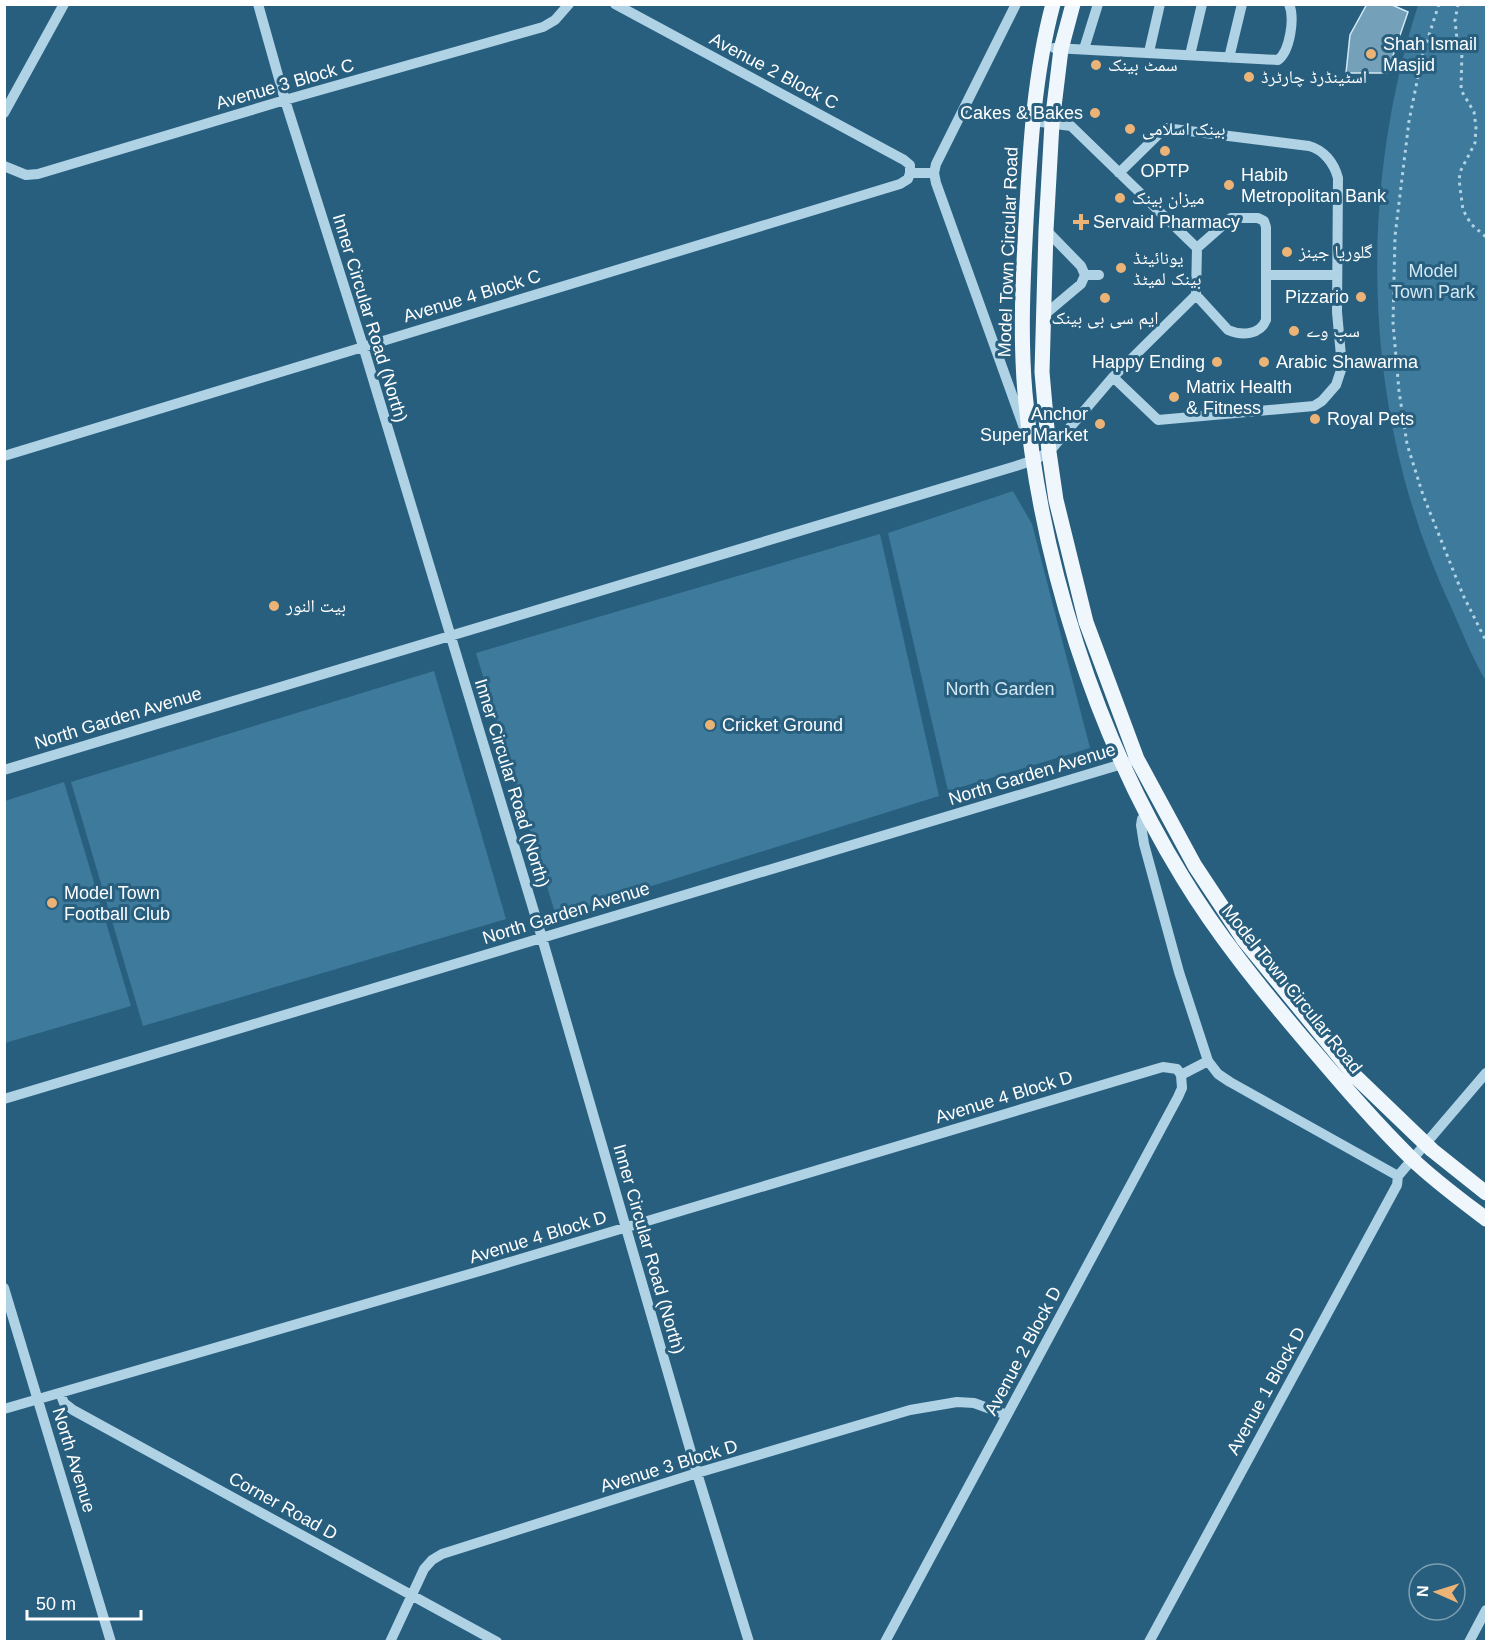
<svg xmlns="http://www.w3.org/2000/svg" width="1491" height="1646" font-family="Helvetica,'Noto Naskh Arabic',sans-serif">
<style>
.green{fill:#3d7a9c}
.building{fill:#74a0b9;stroke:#d2e8f4;stroke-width:1.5}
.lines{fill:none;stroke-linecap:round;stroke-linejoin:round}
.path{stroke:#afd2e5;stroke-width:3;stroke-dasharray:3 4.5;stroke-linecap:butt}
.minor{stroke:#afd2e5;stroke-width:10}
.major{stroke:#eff7fd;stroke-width:15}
.poi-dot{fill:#ecb376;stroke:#285f7f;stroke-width:2}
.labels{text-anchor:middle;stroke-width:6;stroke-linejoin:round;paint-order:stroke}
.poi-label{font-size:18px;fill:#fff;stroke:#285f7f;text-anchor:start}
.street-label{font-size:18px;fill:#fff;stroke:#285f7f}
.park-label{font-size:18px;fill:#d2e8f4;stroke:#285f7f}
</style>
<rect width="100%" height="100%" fill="#285f7f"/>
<path class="green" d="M1418,5H1486V681C1472,658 1462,631 1451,607C1363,419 1356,201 1418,5Z
M1013,491L1032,524L1090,748L948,791L888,533Z
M880,534L939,796L556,916L476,653Z
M434,671L506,919L143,1026L71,782Z
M64,782L131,1006L5,1043V801Z"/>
<path class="building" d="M1367,4H1390L1408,12L1387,73H1346L1350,35Z"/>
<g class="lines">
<path class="path" d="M1439,4L1422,57L1409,121L1395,236L1393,323L1399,391L1407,444L1423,495L1463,595L1486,641
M1458,4L1455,21L1457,39L1462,50L1461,90L1474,112L1476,127L1475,143L1461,170L1459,179L1461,195L1463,210L1471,224L1486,237"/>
<path class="minor" d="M258,4L285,100L363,346L542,938L697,1473L749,1642
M615,4L904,160L910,165V173
M1016,4L936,164L934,173L936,183L1024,428
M1054,48L1278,60C1290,51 1295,18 1289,4
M1084,49L1098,4
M1149,52L1160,4
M1190,55L1202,4
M1229,58L1242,4
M4,113L64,4
M4,166L26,175L38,174L285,100L543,27L555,20L569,4
M910,173H934
M1085,275H1099
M1266,275H1337
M1196,295L1228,330C1242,336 1260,335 1266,320V227L1264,221L1258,218H1231L1197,248
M1043,316L1081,284L1085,275L1081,266L1046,230
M1113,377L1158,420L1314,406L1322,401L1336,385L1342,367L1337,312L1338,178C1334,163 1324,150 1309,146L1165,128L1119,173
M4,456L900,184L908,179L910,173
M4,770L1016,466L1034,460L1049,452L1113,377L1196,295L1197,248L1071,126L1033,121
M1148,815L1142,819L1141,825L1144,844L1179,972L1208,1061L1218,1074L1230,1082L1398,1176
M1181,1075L1208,1061
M4,1099L1129,762
M4,1288L111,1642
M60,1393L64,1403L73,1410L497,1642
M4,1409L480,1271L1156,1069L1163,1067L1177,1069L1181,1075
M390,1642L424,1569L432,1560L442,1554L697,1473L910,1410L957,1402L974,1403L1007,1415
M885,1642L1178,1097L1182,1088L1181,1075
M1149,1642L1397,1185L1398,1176L1486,1073
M1469,1642L1486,1610"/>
<path class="major" d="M1053,4C1034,75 1030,149 1026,222C1023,278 1020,336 1025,393C1040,560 1095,735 1183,878C1217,934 1259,986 1302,1037C1337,1078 1373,1121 1412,1159C1435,1181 1461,1200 1486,1219
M1073,4L1061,49L1052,123L1046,230L1042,372L1049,452L1056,500L1086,622L1137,759L1195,866L1244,940L1355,1076L1432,1150L1486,1193"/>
</g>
<g class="poi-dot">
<circle cx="1371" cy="54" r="6"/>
<circle cx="1096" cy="65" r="6"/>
<circle cx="1249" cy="77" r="6"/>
<circle cx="1095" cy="113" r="6"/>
<circle cx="1130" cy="129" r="6"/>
<circle cx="1165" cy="151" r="6"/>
<circle cx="1229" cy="185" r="6"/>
<circle cx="1120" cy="198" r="6"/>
<path d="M1078 213h6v6h6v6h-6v6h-6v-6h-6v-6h6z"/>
<circle cx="1287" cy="252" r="6"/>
<circle cx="1121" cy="268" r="6"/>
<circle cx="1361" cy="297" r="6"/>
<circle cx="1105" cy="298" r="6"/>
<circle cx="1294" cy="331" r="6"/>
<circle cx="1217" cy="362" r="6"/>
<circle cx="1264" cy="362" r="6"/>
<circle cx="1174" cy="397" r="6"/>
<circle cx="1315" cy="419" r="6"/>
<circle cx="1100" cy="424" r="6"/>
<circle cx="274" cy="606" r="6"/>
<circle cx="710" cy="725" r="6"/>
<circle cx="52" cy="903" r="6"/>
</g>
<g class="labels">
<g class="poi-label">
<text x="1383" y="50">Shah Ismail<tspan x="1383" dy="21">Masjid</tspan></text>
<text x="1108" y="71">سمٹ بینک</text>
<text x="1261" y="83">اسٹینڈرڈ چارٹرڈ</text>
<text x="1083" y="119" text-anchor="end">Cakes &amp; Bakes</text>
<text x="1142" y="135">بینک اسلامی</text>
<text x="1165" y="177" text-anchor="middle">OPTP</text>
<text x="1241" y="181">Habib<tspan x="1241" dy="21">Metropolitan Bank</tspan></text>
<text x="1132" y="204">میزان بینک</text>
<text x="1093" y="228">Servaid Pharmacy</text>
<text x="1299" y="258">گلوریا جینز</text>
<text x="1133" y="264">یونائیٹڈ<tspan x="1133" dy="21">بینک لمیٹڈ</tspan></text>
<text x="1349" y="303" text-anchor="end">Pizzario</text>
<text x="1105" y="324" text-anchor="middle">ایم سی بی بینک</text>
<text x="1306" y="337">سب وے</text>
<text x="1205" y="368" text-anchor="end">Happy Ending</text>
<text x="1276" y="368">Arabic Shawarma</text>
<text x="1186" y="393">Matrix Health<tspan x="1186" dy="21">&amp; Fitness</tspan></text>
<text x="1088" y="420" text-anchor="end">Anchor<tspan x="1088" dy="21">Super Market</tspan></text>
<text x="1327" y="425">Royal Pets</text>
<text x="286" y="612">بیت النور</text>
<text x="722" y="731">Cricket Ground</text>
<text x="64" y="899">Model Town<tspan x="64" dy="21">Football Club</tspan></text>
</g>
<g class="street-label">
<text transform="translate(774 71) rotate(28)" y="6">Avenue 2 Block C</text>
<text transform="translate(285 84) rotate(-16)" y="6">Avenue 3 Block C</text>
<text transform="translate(1008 252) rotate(-88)" y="6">Model Town Circular Road</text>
<text transform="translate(472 296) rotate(-17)" y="6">Avenue 4 Block C</text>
<text transform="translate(370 318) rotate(73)" y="6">Inner Circular Road (North)</text>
<text transform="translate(118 718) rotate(-17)" y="6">North Garden Avenue</text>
<text transform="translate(1032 774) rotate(-17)" y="6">North Garden Avenue</text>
<text transform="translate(512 783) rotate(73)" y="6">Inner Circular Road (North)</text>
<text transform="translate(566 913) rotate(-17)" y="6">North Garden Avenue</text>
<text transform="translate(1292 989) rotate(51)" y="6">Model Town Circular Road</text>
<text transform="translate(1004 1097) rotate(-17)" y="6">Avenue 4 Block D</text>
<text transform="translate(538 1237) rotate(-17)" y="6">Avenue 4 Block D</text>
<text transform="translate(649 1249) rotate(74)" y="6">Inner Circular Road (North)</text>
<text transform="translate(1023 1351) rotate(-62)" y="6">Avenue 2 Block D</text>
<text transform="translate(1266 1391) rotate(-61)" y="6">Avenue 1 Block D</text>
<text transform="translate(74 1460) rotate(73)" y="6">North Avenue</text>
<text transform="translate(669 1466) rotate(-17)" y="6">Avenue 3 Block D</text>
<text transform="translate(283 1506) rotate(29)" y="6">Corner Road D</text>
</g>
<g class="park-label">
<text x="1433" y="277">Model<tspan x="1433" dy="21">Town Park</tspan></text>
<text x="1000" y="695">North Garden</text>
</g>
</g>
<rect width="1491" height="1646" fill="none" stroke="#ffffff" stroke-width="12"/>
<g transform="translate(1437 1592) rotate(273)"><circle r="28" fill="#285f7f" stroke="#7e9fb2" stroke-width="1.5"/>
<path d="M0-4.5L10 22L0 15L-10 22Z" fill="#ecb376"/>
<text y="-9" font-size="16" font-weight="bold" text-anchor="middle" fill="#ffffff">N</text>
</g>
<path d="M27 1610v9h114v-9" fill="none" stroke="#ffffff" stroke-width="3"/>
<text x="36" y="1610" font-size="18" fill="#ffffff" stroke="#285f7f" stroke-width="4.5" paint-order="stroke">50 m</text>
</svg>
